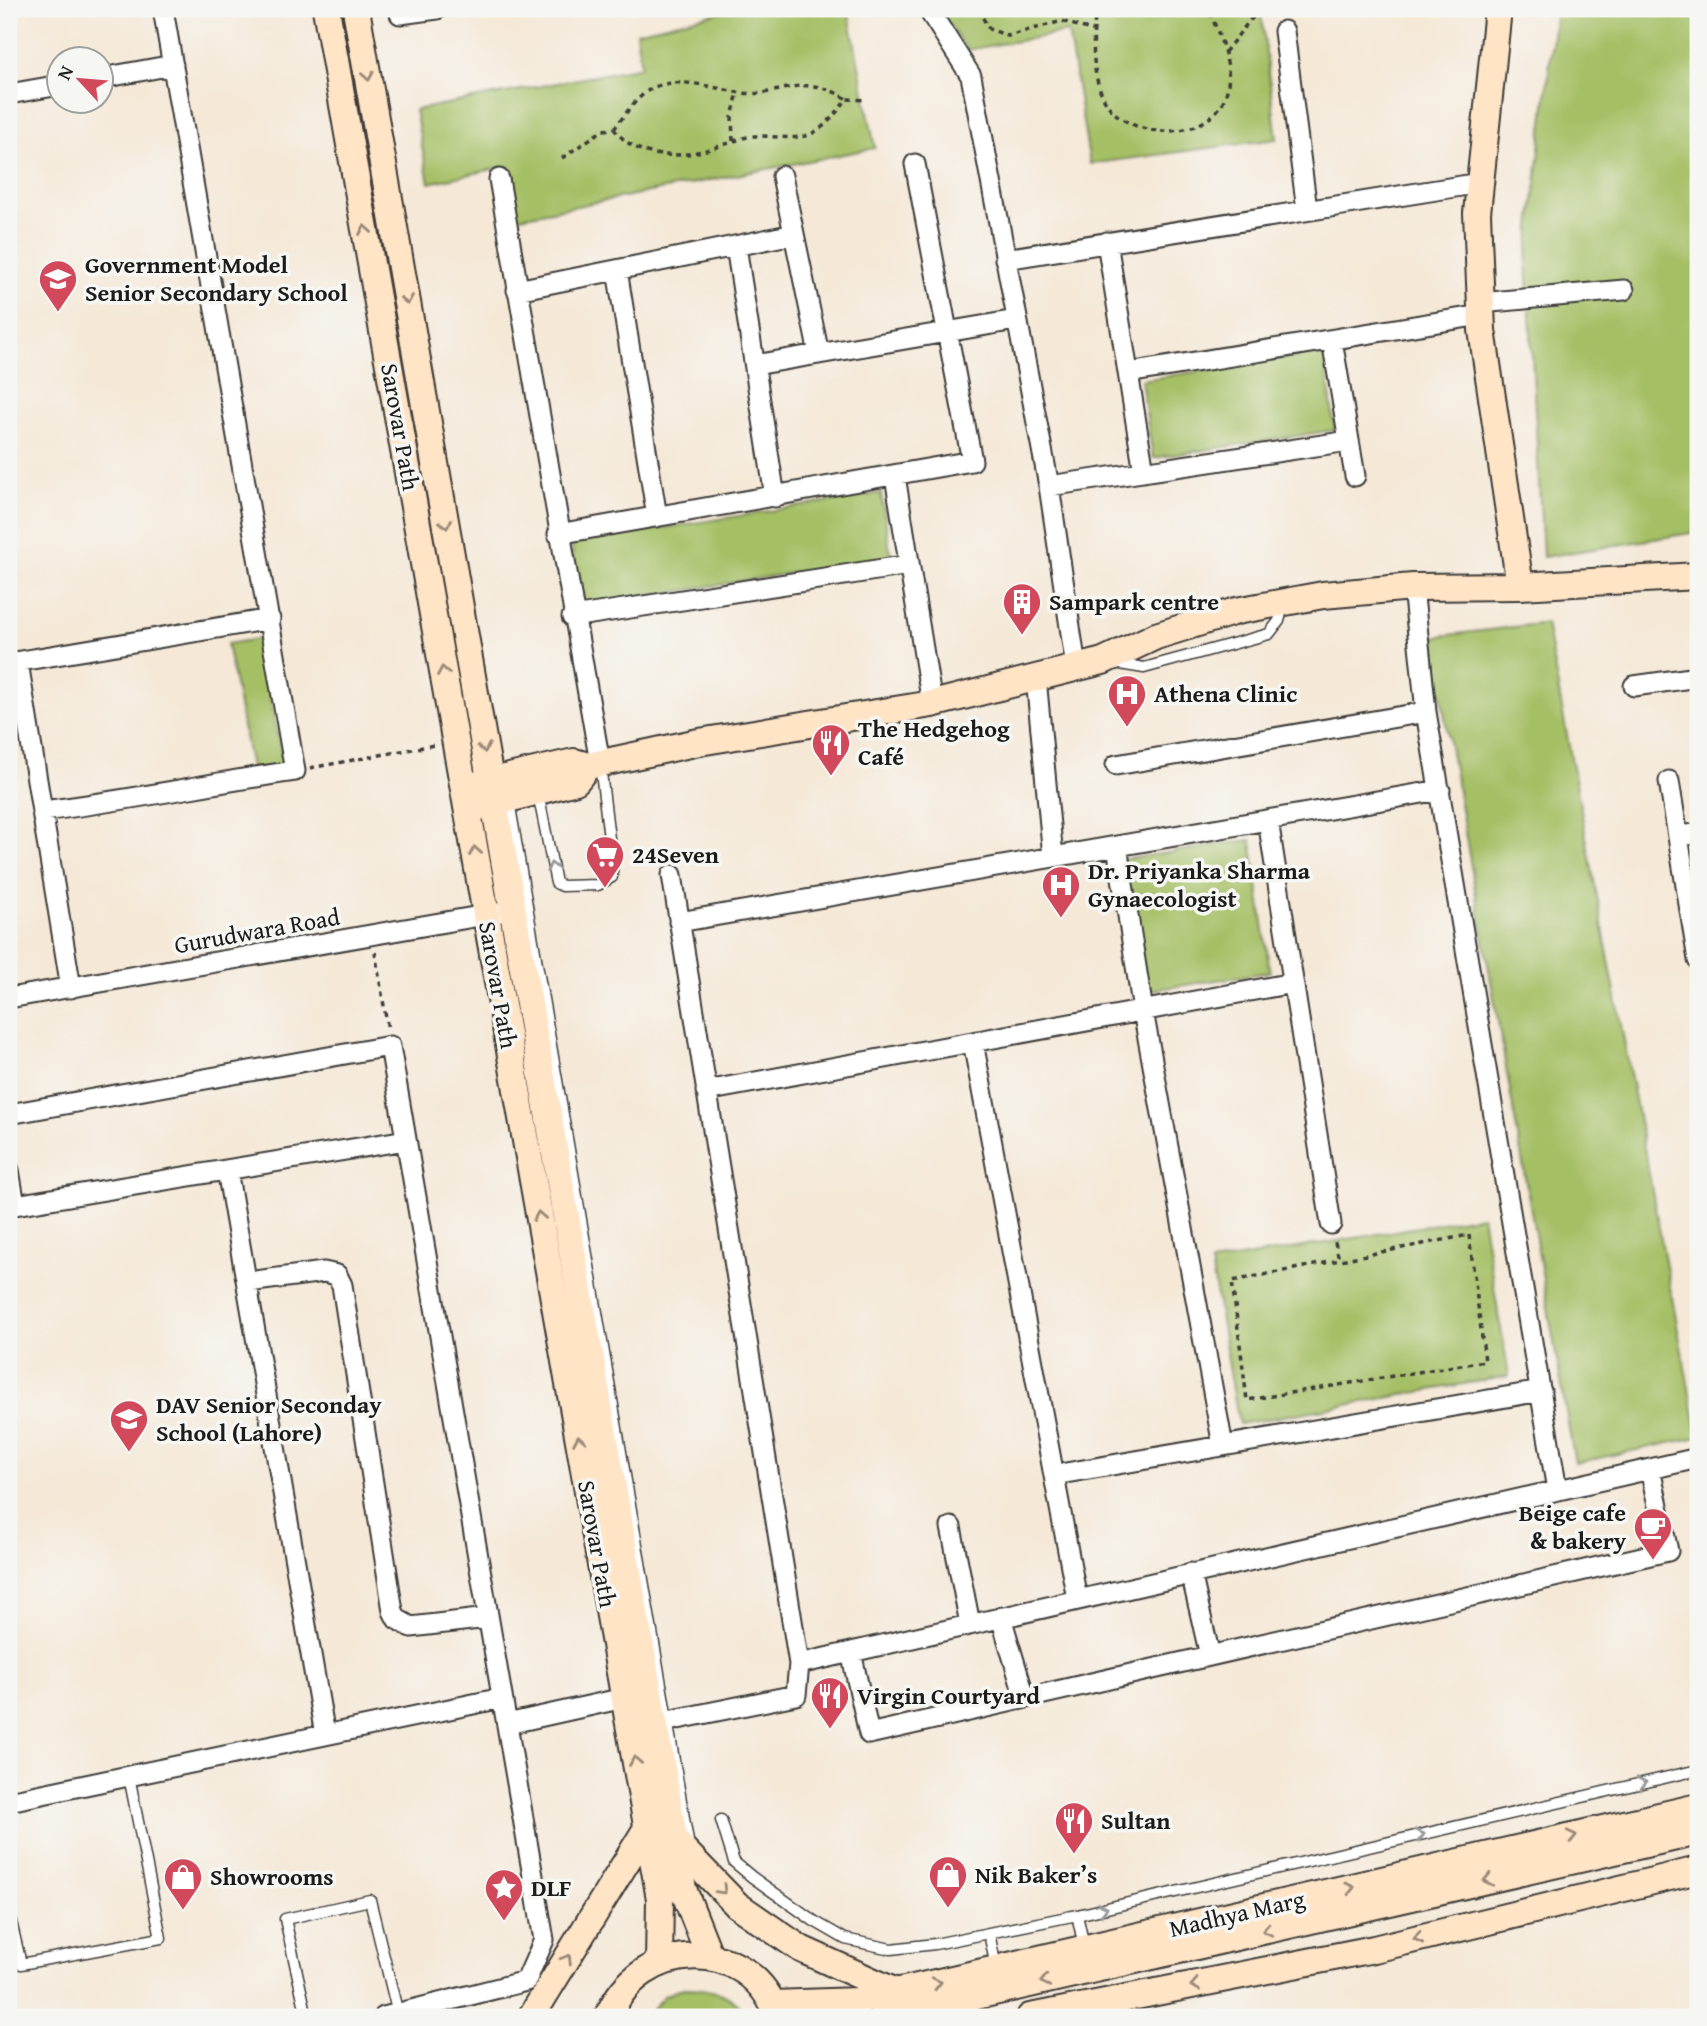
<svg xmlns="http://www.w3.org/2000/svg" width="1707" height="2026" font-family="'Gentium Book Plus',serif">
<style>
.green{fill:#a5bf65;stroke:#606e40;stroke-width:2}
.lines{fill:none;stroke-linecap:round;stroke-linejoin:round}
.lane-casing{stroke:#3d3b38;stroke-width:13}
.street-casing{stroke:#3d3b38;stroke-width:23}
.secondary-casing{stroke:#3d3b38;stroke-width:30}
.path{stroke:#3d3b38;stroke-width:3.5;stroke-dasharray:5 5;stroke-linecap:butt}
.lane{stroke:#fff;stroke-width:10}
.street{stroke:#fff;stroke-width:19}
.secondary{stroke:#ffe4c6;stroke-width:26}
.oneway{stroke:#998a7a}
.oneway2{stroke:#999}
.labels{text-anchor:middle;stroke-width:7;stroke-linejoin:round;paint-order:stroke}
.poi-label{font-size:24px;font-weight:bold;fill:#1c1c1c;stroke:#f6f6f2;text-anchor:start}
.street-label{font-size:24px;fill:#1c1c1c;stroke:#f6f6f2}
</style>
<rect width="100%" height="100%" fill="#f6f6f2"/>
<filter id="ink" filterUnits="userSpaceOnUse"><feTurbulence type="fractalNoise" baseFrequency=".0143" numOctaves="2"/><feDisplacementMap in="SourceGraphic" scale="14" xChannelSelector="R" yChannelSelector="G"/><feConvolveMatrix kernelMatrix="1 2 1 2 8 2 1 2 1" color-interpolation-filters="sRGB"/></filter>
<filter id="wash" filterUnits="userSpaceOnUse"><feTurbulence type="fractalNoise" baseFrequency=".00686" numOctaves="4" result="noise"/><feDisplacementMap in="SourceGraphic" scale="28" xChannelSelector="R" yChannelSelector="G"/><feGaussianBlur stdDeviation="1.57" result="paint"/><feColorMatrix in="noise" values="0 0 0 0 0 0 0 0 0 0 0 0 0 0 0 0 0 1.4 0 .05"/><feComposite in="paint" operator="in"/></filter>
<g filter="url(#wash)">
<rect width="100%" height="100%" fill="#f5e8d7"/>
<path class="green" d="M734,9H848L875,148L515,218L508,166L429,183L415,110L641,67L636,32Z
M938,9H1278L1261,13L1277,139L1090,164L1068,32L967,50Z
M1556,9H1698V532L1543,557L1527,261Z
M1324,352L1335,430L1153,458L1141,380Z
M881,493L891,557L581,607L571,543Z
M1546,623L1698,1437L1575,1463L1431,637Z
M258,639L285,771L253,778L227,644Z
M1251,840L1270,972L1139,992L1119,860Z
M1482,1216L1509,1376L1239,1424L1211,1263Z
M683,1988C709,1988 734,1993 748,2017H644L664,1996Z"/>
</g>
<g filter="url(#ink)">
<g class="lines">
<g class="lane-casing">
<path id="lane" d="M1114,663L1144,668L1269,634L1279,621L1283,606
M538,793L556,883L562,886L598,885L612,877V863L600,764
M509,801L689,1847
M721,1820L734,1862L752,1877L814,1921L845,1939L891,1949L935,1944L1077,1915L1698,1770
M9,1913L21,1964L161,1938L129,1776
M1077,1915L1084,1946
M989,1933L996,1967
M307,2017L285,1919L370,1900L398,2014"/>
</g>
<g class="street-casing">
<path id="street" d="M928,9L971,76L1049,486L1076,667
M400,14L437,9
M1284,31L1307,210
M102,78L173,65
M9,94L60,85
M782,176L819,354
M499,179L600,763
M1107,242L1144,472
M736,246L775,497
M1005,259L1480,183
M617,270L657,517
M517,290L794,234
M1480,303L1624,290
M1332,340L1355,476
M755,365L1016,320
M1128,373L1481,315
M895,476L932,704
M1049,486L1349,441
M558,534L972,461L915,164
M1413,587L1426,712L1557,1490
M572,617L909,565
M18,662L42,811C127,801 210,783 295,771L163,9
M9,663L270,619
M1036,678L1053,857
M1634,686L1698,677
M1116,765L1426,712
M1669,781L1698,960
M42,811L71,988
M1268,820L1331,1224
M1678,837L1698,833
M1117,846L1143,1011L1223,1446
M679,922L1440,790
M9,998L497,913
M973,1042L1077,1599
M706,1091L1293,983
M9,1114L390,1046L544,1940L526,1981L384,2017
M9,1170L15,1205
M227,1170L325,1735
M9,1206L406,1140
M248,1282L324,1272L337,1275L342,1285L393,1611L397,1619L411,1627L488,1618
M1054,1475L1541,1391
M951,1527L970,1624
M1191,1573L1210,1656
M1001,1617L1025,1698
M851,1652L869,1734L1668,1551L1650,1469
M799,1664L1698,1458
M668,1721L796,1695L799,1664L672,875
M507,1724L624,1698
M9,1801L502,1698"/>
</g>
<g class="secondary-casing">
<path id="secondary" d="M326,9L660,1899L659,1963
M356,9L683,1889L710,1957
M1498,9L1477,213L1482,330L1520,586
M475,785L574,762L588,766L699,742L932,704L1103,661L1156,636L1236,611L1323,595L1413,587L1520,586L1698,576
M479,807L576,781L588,766
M675,1841L737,1905L801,1949L896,1992
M773,2004L857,2001L1698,1807
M531,2017L647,1828
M608,2017C639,1938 750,1934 778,2017
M884,2017L1698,1832
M1030,2017L1374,1949L1698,1870"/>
</g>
<path class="path" d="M978,9L989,29L1008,36L1062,21L1093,31
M1096,9C1092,38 1090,83 1110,108C1137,141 1209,140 1225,97C1236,68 1218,35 1209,9
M1225,52L1250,20L1265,9
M614,129C625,115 641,89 661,85C688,78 715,89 742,93C784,98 800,70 847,99
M733,141L732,117L738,92
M562,158L603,130L614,129C641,164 684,158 723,145C734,142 742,137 754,136C774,135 800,143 818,130C829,123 839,109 847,99L865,100
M310,768L434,745
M375,952L388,1030
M1469,1235L1485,1361L1247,1400L1232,1281Z
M1335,1242L1339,1260"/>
<use href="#lane" class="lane"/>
<use href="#street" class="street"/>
<use href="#secondary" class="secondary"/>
</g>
<defs><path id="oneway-chevron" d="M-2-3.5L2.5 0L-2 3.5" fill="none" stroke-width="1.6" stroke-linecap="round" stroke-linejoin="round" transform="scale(1.75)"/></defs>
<g class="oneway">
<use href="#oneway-chevron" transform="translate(368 76) rotate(80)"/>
<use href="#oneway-chevron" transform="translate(365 230) rotate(-100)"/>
<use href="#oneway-chevron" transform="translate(407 300) rotate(80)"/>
<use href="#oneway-chevron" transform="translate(446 524) rotate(80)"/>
<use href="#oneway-chevron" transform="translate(443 671) rotate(-100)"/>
<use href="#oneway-chevron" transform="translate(484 748) rotate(80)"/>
<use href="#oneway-chevron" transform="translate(475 851) rotate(-100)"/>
<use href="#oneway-chevron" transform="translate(539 1216) rotate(-100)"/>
<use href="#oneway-chevron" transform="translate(579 1440) rotate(-100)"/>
<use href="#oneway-chevron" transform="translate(635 1761) rotate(-100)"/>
<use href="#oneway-chevron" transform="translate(1572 1836) rotate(-13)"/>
<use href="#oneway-chevron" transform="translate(1488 1880) rotate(167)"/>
<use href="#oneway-chevron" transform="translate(1350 1888) rotate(-13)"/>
<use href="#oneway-chevron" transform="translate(722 1890) rotate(46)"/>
<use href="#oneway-chevron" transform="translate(1267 1930) rotate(167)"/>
<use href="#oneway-chevron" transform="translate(1418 1938) rotate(166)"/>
<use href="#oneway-chevron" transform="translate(567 1959) rotate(-58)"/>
<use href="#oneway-chevron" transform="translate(1045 1981) rotate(167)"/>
<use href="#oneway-chevron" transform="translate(937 1983) rotate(-13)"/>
<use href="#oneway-chevron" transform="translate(1195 1985) rotate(169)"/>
</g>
<g class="oneway2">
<use href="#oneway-chevron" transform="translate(552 867) rotate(-104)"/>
<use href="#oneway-chevron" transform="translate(1642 1783) rotate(-13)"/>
<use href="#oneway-chevron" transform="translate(1420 1835) rotate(-13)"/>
<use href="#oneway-chevron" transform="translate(1103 1909) rotate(-13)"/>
</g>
</g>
<defs>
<g id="school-pin" transform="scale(2.0125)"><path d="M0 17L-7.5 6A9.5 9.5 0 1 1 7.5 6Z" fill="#d1495b" stroke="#f6f6f2"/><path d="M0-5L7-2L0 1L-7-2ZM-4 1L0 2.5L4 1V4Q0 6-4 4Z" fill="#fff"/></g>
<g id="building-pin" transform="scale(2.0125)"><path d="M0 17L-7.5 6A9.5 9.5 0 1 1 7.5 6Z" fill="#d1495b" stroke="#f6f6f2"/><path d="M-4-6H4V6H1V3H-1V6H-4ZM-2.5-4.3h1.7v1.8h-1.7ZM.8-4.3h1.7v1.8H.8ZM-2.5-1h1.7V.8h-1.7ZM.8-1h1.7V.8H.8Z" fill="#fff"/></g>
<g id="hospital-pin" transform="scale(2.0125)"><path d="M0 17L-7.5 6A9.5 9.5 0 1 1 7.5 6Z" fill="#d1495b" stroke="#f6f6f2"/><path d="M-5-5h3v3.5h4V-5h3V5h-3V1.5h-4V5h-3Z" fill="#fff"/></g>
<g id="restaurant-pin" transform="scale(2.0125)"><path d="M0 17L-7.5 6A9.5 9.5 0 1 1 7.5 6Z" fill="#d1495b" stroke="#f6f6f2"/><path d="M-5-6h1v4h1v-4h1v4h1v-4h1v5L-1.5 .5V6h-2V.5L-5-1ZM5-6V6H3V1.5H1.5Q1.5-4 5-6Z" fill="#fff"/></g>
<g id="supermarket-pin" transform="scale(2.0125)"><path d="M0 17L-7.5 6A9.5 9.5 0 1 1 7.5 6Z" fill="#d1495b" stroke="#f6f6f2"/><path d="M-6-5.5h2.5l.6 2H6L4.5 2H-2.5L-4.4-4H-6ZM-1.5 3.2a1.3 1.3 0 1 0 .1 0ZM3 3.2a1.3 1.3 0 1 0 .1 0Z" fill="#fff"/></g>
<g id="cafe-pin" transform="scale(2.0125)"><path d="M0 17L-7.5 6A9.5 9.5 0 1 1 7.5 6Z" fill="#d1495b" stroke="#f6f6f2"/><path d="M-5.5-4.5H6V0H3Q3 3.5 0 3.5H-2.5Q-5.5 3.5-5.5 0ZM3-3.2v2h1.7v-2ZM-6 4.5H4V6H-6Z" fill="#fff"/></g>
<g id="shop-pin" transform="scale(2.0125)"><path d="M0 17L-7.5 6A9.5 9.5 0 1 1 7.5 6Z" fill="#d1495b" stroke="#f6f6f2"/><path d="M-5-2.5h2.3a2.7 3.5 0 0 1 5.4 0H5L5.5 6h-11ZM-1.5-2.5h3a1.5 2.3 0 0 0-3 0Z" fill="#fff"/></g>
<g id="sight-pin" transform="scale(2.0125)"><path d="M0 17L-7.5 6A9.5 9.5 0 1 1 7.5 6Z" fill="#d1495b" stroke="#f6f6f2"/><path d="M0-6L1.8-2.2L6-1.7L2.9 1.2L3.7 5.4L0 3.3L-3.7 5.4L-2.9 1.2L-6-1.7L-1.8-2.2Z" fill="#fff"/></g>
</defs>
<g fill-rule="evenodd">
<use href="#school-pin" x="58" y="279"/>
<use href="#building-pin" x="1022" y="602"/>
<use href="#hospital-pin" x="1127" y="694"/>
<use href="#restaurant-pin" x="831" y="743"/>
<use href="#supermarket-pin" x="605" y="855"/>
<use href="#hospital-pin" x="1061" y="885"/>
<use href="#school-pin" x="129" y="1419"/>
<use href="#cafe-pin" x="1653" y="1527"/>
<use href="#restaurant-pin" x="830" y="1696"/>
<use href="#restaurant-pin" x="1074" y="1821"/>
<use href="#shop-pin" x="948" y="1875"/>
<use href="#shop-pin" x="183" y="1877"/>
<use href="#sight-pin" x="504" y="1888"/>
</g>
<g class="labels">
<g class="poi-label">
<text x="85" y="273">Government Model<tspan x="85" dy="28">Senior Secondary School</tspan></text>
<text x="1049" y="610">Sampark centre</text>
<text x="1154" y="702">Athena Clinic</text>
<text x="858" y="737">The Hedgehog<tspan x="858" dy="28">Café</tspan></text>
<text x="632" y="863">24Seven</text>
<text x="1088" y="879">Dr. Priyanka Sharma<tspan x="1088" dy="28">Gynaecologist</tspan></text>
<text x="156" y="1413">DAV Senior Seconday<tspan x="156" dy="28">School (Lahore)</tspan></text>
<text x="1626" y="1521" text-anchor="end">Beige cafe<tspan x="1626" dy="28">&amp; bakery</tspan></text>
<text x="857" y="1704">Virgin Courtyard</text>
<text x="1101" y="1829">Sultan</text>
<text x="975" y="1883">Nik Baker’s</text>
<text x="210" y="1885">Showrooms</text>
<text x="531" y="1896">DLF</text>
</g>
<g class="street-label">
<text transform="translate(400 427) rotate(80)" y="8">Sarovar Path</text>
<text transform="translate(257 931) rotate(-10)" y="8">Gurudwara Road</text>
<text transform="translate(498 985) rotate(80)" y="8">Sarovar Path</text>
<text transform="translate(597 1544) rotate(80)" y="8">Sarovar Path</text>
<text transform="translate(1237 1914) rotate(-13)" y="8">Madhya Marg</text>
</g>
</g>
<rect width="1707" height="2026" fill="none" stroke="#f6f6f2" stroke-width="35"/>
<g transform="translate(80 80) rotate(296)"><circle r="33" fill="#f6f6f2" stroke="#9f9f9c" stroke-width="2"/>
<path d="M0-5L12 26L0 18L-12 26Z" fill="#d1495b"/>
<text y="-10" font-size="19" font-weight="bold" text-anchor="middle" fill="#1c1c1c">N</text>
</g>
</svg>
